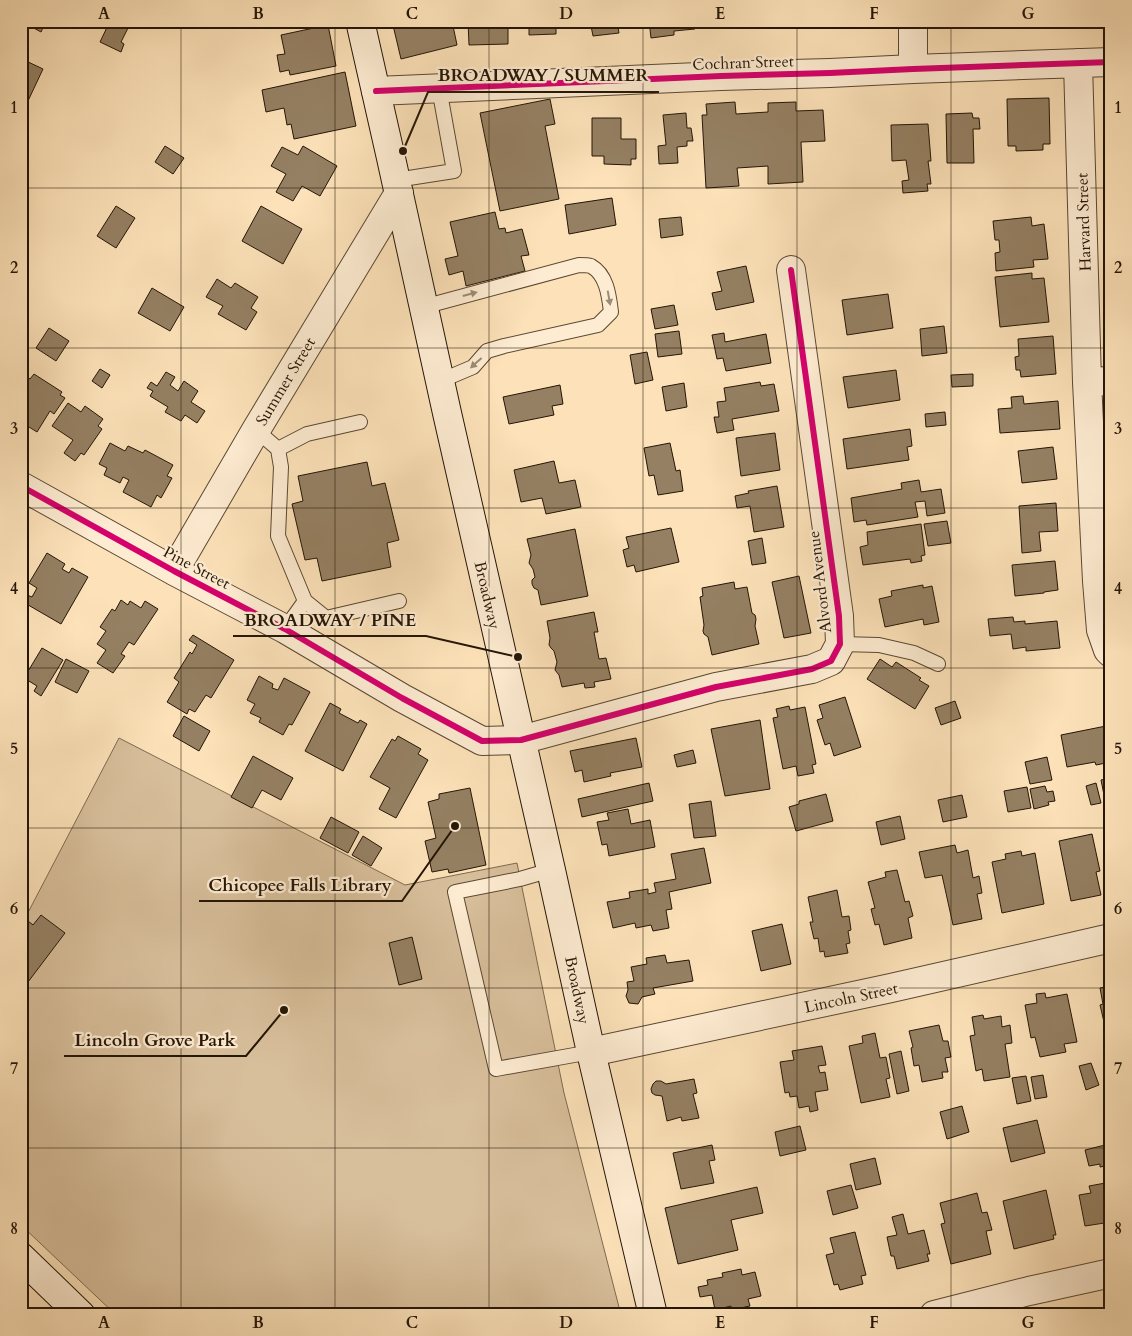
<svg xmlns="http://www.w3.org/2000/svg" width="1132" height="1336" font-family="Cardo,serif">
<style>
.green{fill:#d8bf9b;stroke:#7e6a50}
.building{fill:#958063;stroke:#241506}
.lines{fill:none;stroke-linecap:round;stroke-linejoin:round}
.lane-casing{stroke:#5a4833;stroke-width:16}
.street-casing{stroke:#5a4833;stroke-width:30}
.secondary-casing{stroke:#241506;stroke-width:30}
.lane{stroke:#feecd2;stroke-width:14}
.street{stroke:#feecd2;stroke-width:28}
.secondary{stroke:#feecd2;stroke-width:28}
.cycleway-casing{stroke:#feecd2;stroke-width:9}
.cycleway{stroke:#d6006c;stroke-width:6}
.oneway{fill:#9c8b76}
.grid{fill:none;stroke:#241506;stroke-width:1;stroke-opacity:0.55}
.labels{text-anchor:middle;stroke-width:4.5;stroke-linejoin:round;paint-order:stroke}
.street-label{font-size:16px;fill:#241506;stroke:#feecd2}
.leader{fill:none;stroke:#241506;stroke-width:2}
.callout-dot{fill:#241506;stroke:#feecd2;stroke-width:2}
.callout-label{font-size:18px;text-anchor:middle;font-weight:bold;fill:#241506;stroke:#feecd2;stroke-width:4.5;stroke-linejoin:round;paint-order:stroke}
.neatline{fill:none;stroke:#241506;stroke-width:2}
.grid-label{font-size:16px;text-anchor:middle;font-weight:bold;fill:#241506}
</style>
<rect width="100%" height="100%" fill="#fde2b9"/>
<filter id="stains"><feTurbulence type="fractalNoise" baseFrequency=".004" numOctaves="4"/><feColorMatrix values="0 0 0 0 .2 0 0 0 0 .09 0 0 0 0 .02 0 0 0 .5 -.17"/></filter>
<radialGradient id="worn" r=".72"><stop offset=".6" stop-color="#630" stop-opacity="0"/><stop offset="1" stop-color="#630" stop-opacity=".3"/></radialGradient>
<path class="green" d="M119,738L405,885L517,863L564,1093L621,1315H116L21,1225V926Z"/>
<path class="building" d="M21,21H46L41,32Z
M110,21L131,22L121,42L124,44L121,52L100,42Z
M392,21H452L457,45L401,59Z
M468,21H508V44L469,45Z
M522,21H556V34L529,35V21Z
M590,21H617L619,33L593,36Z
M649,21H694L695,29L674,31V35L651,38Z
M713,21H748V24L714,27Z
M811,21H822V26H811Z
M328,25L336,66L290,75L289,70L280,72L277,55L285,54L281,35Z
M24,60L43,69L27,103L21,100V63Z
M345,72L356,126L294,139L291,124L287,125L284,108L266,112L262,90Z
M1049,98L1050,144H1043V150L1016,151V146H1008L1007,99Z
M550,99L555,124L545,126L559,199L500,211L480,113Z
M735,102L736,114L768,112V103L796,102V111L823,110L825,141L801,142L803,182L768,184V166L737,168L739,186L706,188L702,115H707L706,104Z
M686,113L687,128H691L693,141H687V146L677,147L678,163L659,164L658,146L666,145L663,115Z
M972,113L973,118H979L980,129H973L974,163H947L946,114Z
M592,118H621V139H636V159H631V165L604,164V156H592Z
M928,124L931,161H928L931,184H927L928,191L903,193L902,181L909,180L906,160L892,161L891,125Z
M165,146L184,158L173,174L155,162Z
M303,146L337,166L320,196L302,186L293,201L276,192L286,174L271,166L282,147L298,155Z
M612,198L616,225L569,234L565,205Z
M116,206L135,218L116,248L97,236Z
M261,206L302,229L283,264L242,241Z
M495,212L499,229L505,228L506,233L522,229L529,255L521,256L525,271L466,286L463,271L449,275L445,259L458,256L450,222Z
M681,217L683,235L661,238L659,219Z
M1031,217L1032,226L1044,224L1048,259L1033,260L1034,267L996,271L995,253L1000,252L999,240H995L993,221Z
M746,266L754,302L716,310L712,293L722,291L717,272Z
M1032,273V279L1044,278L1049,322L1000,327L995,277Z
M217,279L231,288L235,283L258,297L251,308L257,312L246,330L218,314L223,306L206,297Z
M152,288L184,307L170,331L138,313Z
M888,294L893,328L847,335L842,300Z
M674,305L678,325L655,329L651,309Z
M944,326L947,353L922,356L920,329Z
M49,328L69,341L56,361L36,348Z
M679,331L682,354L658,357L655,334Z
M724,333L725,342L766,334L771,363L726,371L723,358L717,359L712,335Z
M1053,336L1056,374L1021,377L1020,370H1016L1015,357L1019,356L1018,339Z
M647,352L653,380L635,384L630,355Z
M100,369L110,375L102,388L92,381Z
M896,370L900,400L848,408L843,377Z
M166,372L175,377L170,385L178,391L184,381L198,391L191,402L205,411L197,423L185,415L181,421L165,412L168,407L150,396L153,391L147,388L151,382L157,386Z
M34,374L62,392L60,395L65,398L54,414L50,411L37,432L21,422V384L26,376L30,379Z
M973,374V386L952,387L951,375Z
M760,382L761,386L774,384L779,411L732,419L734,430L717,433L714,417H719L717,402L726,401L724,388Z
M684,383L687,407L666,411L662,387Z
M560,385L563,404L552,406L554,415L509,424L503,397Z
M1023,396L1024,404L1058,401L1060,429L1000,433L998,409L1012,408L1011,397Z
M68,403L81,412L85,406L103,419L98,426L102,429L84,455L81,453L75,461L64,453L73,440L52,426Z
M945,412L946,425L926,427L925,414Z
M910,429L912,446L907,447L909,460L847,469L843,439Z
M775,433L780,470L741,476L736,438Z
M110,443L125,451L128,446L143,453L145,450L173,465L167,476L172,478L161,498L157,495L151,507L123,492L129,480L123,477L120,483L104,475L107,468L99,464Z
M670,443L676,471L680,470L683,491L658,495L654,475L649,476L644,448Z
M1053,447L1057,479L1022,483L1018,451Z
M554,461L559,483L575,480L581,507L546,514L542,498L521,502L514,470Z
M367,462L372,486L385,483L399,540L387,543L391,567L322,581L317,558L305,560L292,504L303,501L298,476Z
M919,480L921,492L941,489L945,513L927,516L925,501L915,502L918,517L867,525L866,520L854,522L851,498L902,489L901,483Z
M777,486L784,527L754,532L750,506L737,508L735,496L749,493L748,491Z
M1056,503L1058,531L1039,532L1041,551L1022,553L1019,506Z
M947,521L951,543L928,546L924,524Z
M921,524L925,555L921,556L922,561L911,563L910,559L863,565L860,547L868,545L867,532Z
M671,528L679,562L636,572L634,565L627,567L623,550L629,548L626,537Z
M575,529L588,596L541,605L538,590L534,588L532,584V580L535,577L533,569L529,563L531,555L527,539Z
M762,538L766,563L752,565L748,541Z
M47,553L65,564L62,569L69,573L72,568L88,577L61,624L23,602L27,595L32,597L37,588L29,583Z
M1055,561L1058,590L1044,592V593L1015,596L1012,565Z
M799,576L811,633L784,638L772,582Z
M734,582L735,589L747,587L752,613L755,615L756,619L755,626L759,644L712,655L708,637L704,634L703,631L704,625L700,597L703,596L702,588Z
M923,585V588L932,586L939,622L924,625L923,619L885,627L879,599L892,596L891,591Z
M121,600L128,605L130,601L141,608L145,601L158,609L134,645L129,642L121,654L125,656L113,673L97,663L106,650L97,644L106,631L100,627L112,609L115,611Z
M594,612L598,632H594L599,659L606,658L611,679L594,682L595,687L585,688L584,683L562,687L559,675L555,670L557,662L554,651L551,648L549,645L550,638L547,621Z
M1013,617L1014,622L1025,621V624L1057,621L1060,648L1026,651V647L1013,649L1011,634L990,636L988,619Z
M193,635L234,660L211,698L206,695L195,712L189,709L187,714L167,702L179,682L174,678L190,652L192,654L197,645L189,640Z
M42,648L63,660L41,696L34,691L37,686L24,678Z
M66,659L89,671L77,693L55,682Z
M880,659L892,667L896,662L921,678L919,680L929,686L915,709L867,679Z
M259,676L273,684L272,688L278,690L284,678L310,692L292,725L289,724L283,735L259,722L261,718L250,713L255,704L247,700Z
M845,697L861,747L834,756L830,743L825,745L817,720L823,718L819,705Z
M955,701L961,718L941,725L935,708Z
M330,703L341,709L339,713L358,723L360,720L367,724L343,771L305,751Z
M789,706L790,710L805,707L816,764L812,765L814,773L798,776L796,766L783,769L773,718L778,717L776,709Z
M184,716L210,731L199,751L173,736Z
M760,720L770,789L725,796L711,729Z
M1111,725V762L1096,765L1095,762L1067,767L1061,735Z
M398,736L421,749L418,754L428,760L396,818L379,809L390,788L370,777L392,739L395,741Z
M636,738L642,767L610,773L611,776L584,782L582,770L575,772L570,751Z
M693,750L696,763L677,767L674,755Z
M253,756L293,778L281,800L262,790L252,808L231,797Z
M1047,757L1052,780L1030,784L1025,762Z
M1111,778V804L1106,805L1101,780Z
M649,783L653,801L582,817L578,799Z
M1096,783L1101,803L1091,805L1086,786Z
M1045,786L1047,792L1053,791L1055,801L1048,802L1049,805L1034,809L1030,789Z
M1027,787L1031,808L1008,812L1004,791Z
M470,788L486,865L449,873L448,869L432,872L425,841L436,838L428,802L439,799V794Z
M826,794L833,821L796,831L789,807L799,804V801Z
M962,795L967,817L943,822L938,800Z
M711,801L716,836L694,838L689,804Z
M628,809L631,824L650,820L655,847L609,856L607,844L602,845L597,822L609,820L607,813Z
M900,816L905,839L881,845L876,822Z
M331,817L359,832L348,853L320,838Z
M1092,834L1100,871L1096,872L1101,895L1071,901L1059,841Z
M363,836L382,848L371,866L352,855Z
M955,845L957,853L968,850L973,878L979,876L982,893L977,894L982,919L953,925L942,875L925,878L919,852Z
M704,848L711,883L669,892L672,909L666,910L669,928L653,931L651,925L636,928L635,923L613,928L607,902L630,898L629,892L648,889V894L656,892L654,883L676,879L671,854Z
M1021,851L1022,856L1035,853L1044,904L1002,913L992,862L1006,859L1005,854Z
M897,870L905,902L909,901L913,916L908,918L912,938L884,945L879,924L875,925L871,909L875,908L868,882L886,877L885,872Z
M837,890L842,917L849,916L851,930L848,931L850,943L846,944L848,953L825,957L824,951L820,952L818,938L814,939L810,922H813L808,897Z
M41,915L65,933L25,986L21,983V942L24,939L21,937V930L28,921L33,925Z
M782,924L791,964L761,971L752,931Z
M412,937L422,979L399,985L389,943Z
M665,955L667,963L689,960L693,981L653,988L655,994L642,997L638,1004L629,1003L626,996L628,990L627,982L634,981L631,967L647,964L646,958Z
M1111,986V1036L1108,1021L1104,1022L1100,1005L1103,1004L1100,988Z
M1045,993L1046,998L1067,994L1077,1042L1064,1044L1066,1052L1040,1057L1035,1037L1031,1038L1025,1005L1037,1003L1036,994Z
M983,1015L984,1019L1001,1016L1002,1027L1010,1025L1012,1043L1005,1044L1010,1077L984,1081L982,1069L976,1071L970,1036L975,1035L972,1017Z
M939,1025L943,1041H948L951,1057L945,1058L948,1072H942L943,1078L922,1082L919,1065L914,1066L911,1048L913,1047L909,1031Z
M875,1033L880,1058L886,1057L890,1078L886,1079L890,1097L861,1103L849,1046L863,1043L862,1036Z
M822,1046L826,1065L818,1066L820,1073L825,1072L828,1090L815,1092L818,1110L810,1112L809,1106L799,1108L797,1096L790,1097L789,1092L785,1093L780,1062L794,1060L792,1051Z
M901,1051L909,1091L897,1094L889,1054Z
M1091,1063L1099,1085L1086,1090L1079,1066Z
M1043,1075L1047,1097L1035,1099L1031,1077Z
M1026,1076L1031,1101L1017,1104L1012,1078Z
M694,1079L697,1093L693,1094L699,1118L682,1121L681,1117L667,1121L662,1096L655,1095L652,1093L651,1089L653,1084L656,1081H661L666,1084Z
M962,1106L969,1132L947,1139L940,1112Z
M1037,1120L1045,1153L1011,1162L1003,1128Z
M800,1126L806,1150L780,1156L775,1132Z
M1109,1144L1111,1150V1165L1100,1167V1164L1089,1166L1085,1150Z
M712,1145L715,1160L709,1161L714,1183L681,1189L673,1153Z
M875,1158L881,1184L856,1190L850,1164Z
M1111,1182V1222L1085,1226L1079,1195L1091,1193L1089,1186Z
M851,1185L858,1208L833,1215L827,1191Z
M757,1187L763,1213L731,1220L738,1250L678,1264L665,1208Z
M1046,1190L1056,1235H1053L1054,1239L1014,1249L1003,1201Z
M977,1193L982,1213L987,1212L992,1230L986,1231L991,1254L951,1264L941,1224L945,1223L940,1203Z
M903,1214L908,1234L924,1230L930,1254H927L929,1261L897,1269L894,1256H891L887,1237L897,1235L892,1217Z
M855,1232L866,1275L861,1276L863,1284L840,1290L838,1284L834,1285L826,1255L834,1253L830,1238Z
M741,1269L742,1275L755,1272L761,1296L748,1299L750,1306L731,1310V1306L715,1310L712,1295L700,1297L698,1287L708,1285L707,1280L723,1277L722,1273Z"/>
<g class="lines">
<g class="lane-casing">
<path id="lane" d="M396,180L454,171L439,88
M423,307L579,265C583,265 588,265 591,266C607,275 609,296 611,312L598,325L504,346L487,351L473,367L440,381
M256,430L278,449L281,467L278,536L305,601L285,629
M278,449L307,434L360,422
M305,601L326,618L399,601
M840,644L879,645L914,653L938,664
M551,870L520,879L455,892L496,1069L591,1052"/>
</g>
<g class="street-casing">
<path id="street" d="M913,21V69
M1078,63L1087,382L1097,581L1101,630L1108,650L1111,653
M376,91L721,76L830,73L913,69L1111,62
M1087,382L1111,381
M21,486L174,571L285,629L402,698L482,741L521,740L716,687L812,669L831,661L840,644L839,616L791,270
M174,571L256,430L399,193
M591,1052L891,988L1111,938
M934,1315L1029,1291L1111,1273"/>
</g>
<g class="secondary-casing">
<path id="secondary" d="M360,21L391,158L447,413L551,870L591,1052L653,1315
M21,1257L81,1315"/>
</g>
<use href="#lane" class="lane"/>
<use href="#street" class="street"/>
<use href="#secondary" class="secondary"/>
<g class="cycleway-casing">
<path id="cycleway" d="M376,91L721,76L830,73L913,69L1111,62
M21,486L174,571L285,629L402,698L482,741L521,740L716,687L812,669L831,661L840,644L839,616L791,270"/>
</g>
<use href="#cycleway" class="cycleway"/>
</g>
<defs><path id="oneway-solid" d="M-6-.8H1V-3.2L6.5 0L1 3.2V.8H-6Z" transform="scale(1.25)"/></defs>
<g class="oneway">
<use href="#oneway-solid" transform="translate(470 294) rotate(-15)"/>
<use href="#oneway-solid" transform="translate(609 298) rotate(80)"/>
<use href="#oneway-solid" transform="translate(476 363) rotate(138)"/>
</g>
<path class="grid" d="M181,21V1315M335,21V1315M489,21V1315M643,21V1315M797,21V1315M951,21V1315M21,188H1111M21,348H1111M21,508H1111M21,668H1111M21,828H1111M21,988H1111M21,1148H1111"/>
<g class="labels">
<g class="street-label">
<text transform="translate(743 62) rotate(-2)" y="6">Cochran Street</text>
<text transform="translate(1083 222) rotate(-92)" y="6">Harvard Street</text>
<text transform="translate(285 381) rotate(-59)" y="6">Summer Street</text>
<text transform="translate(197 567) rotate(28)" y="6">Pine Street</text>
<text transform="translate(819 582) rotate(-97)" y="6">Alvord Avenue</text>
<text transform="translate(488 595) rotate(77)" y="6">Broadway</text>
<text transform="translate(578 990) rotate(78)" y="6">Broadway</text>
<text transform="translate(851 997) rotate(-12)" y="6">Lincoln Street</text>
</g>
</g>
<path class="leader" d="M403 151L428 92H659M518 657L426 636H233M455 826L402 901H199M284 1010L246 1056H64"/>
<g class="callout-dot">
<circle cx="403" cy="151" r="5"/>
<circle cx="518" cy="657" r="5"/>
<circle cx="455" cy="826" r="5"/>
<circle cx="284" cy="1010" r="5"/>
</g>
<g class="callout-label">
<text x="543" y="81">BROADWAY / SUMMER</text>
<text x="330" y="626">BROADWAY / PINE</text>
<text x="300" y="891">Chicopee Falls Library</text>
<text x="155" y="1046">Lincoln Grove Park</text>
</g>
<rect width="1132" height="1336" fill="none" stroke="#fde2b9" stroke-width="55"/>
<rect x="28" y="28" width="1076" height="1280" class="neatline"/>
<g class="grid-label">
<text x="104" y="19">A</text>
<text x="258" y="19">B</text>
<text x="412" y="19">C</text>
<text x="566" y="19">D</text>
<text x="720" y="19">E</text>
<text x="874" y="19">F</text>
<text x="1028" y="19">G</text>
<text x="14" y="113">1</text>
<text x="1118" y="113">1</text>
<text x="14" y="273">2</text>
<text x="1118" y="273">2</text>
<text x="14" y="434">3</text>
<text x="1118" y="434">3</text>
<text x="14" y="594">4</text>
<text x="1118" y="594">4</text>
<text x="14" y="754">5</text>
<text x="1118" y="754">5</text>
<text x="14" y="914">6</text>
<text x="1118" y="914">6</text>
<text x="14" y="1074">7</text>
<text x="1118" y="1074">7</text>
<text x="14" y="1234">8</text>
<text x="1118" y="1234">8</text>
<text x="104" y="1328">A</text>
<text x="258" y="1328">B</text>
<text x="412" y="1328">C</text>
<text x="566" y="1328">D</text>
<text x="720" y="1328">E</text>
<text x="874" y="1328">F</text>
<text x="1028" y="1328">G</text>
</g>
<rect width="100%" height="100%" filter="url(#stains)"/>
<rect width="100%" height="100%" fill="url(#worn)"/>
</svg>
